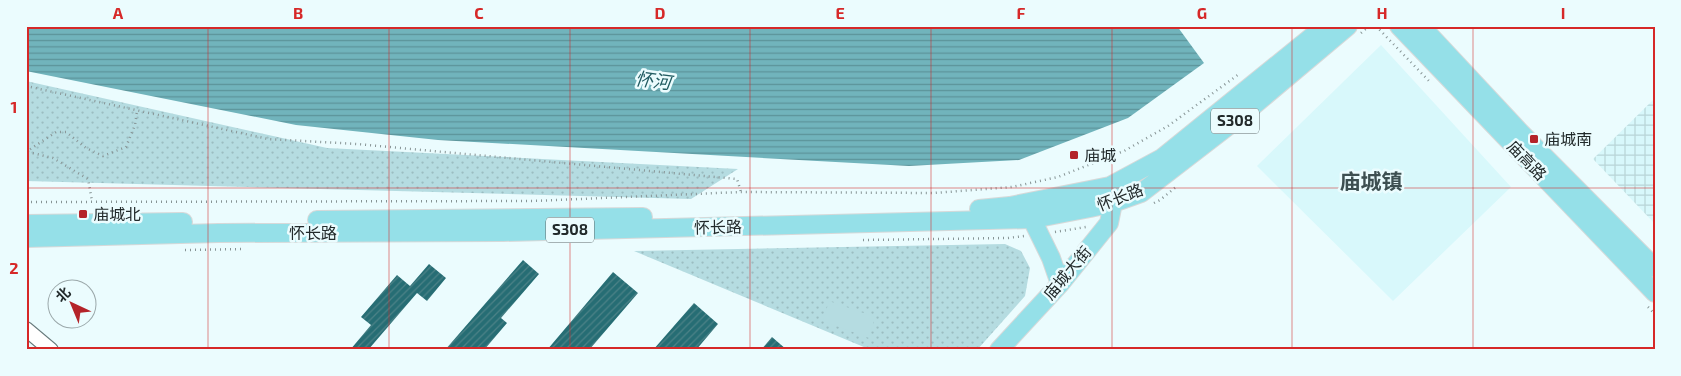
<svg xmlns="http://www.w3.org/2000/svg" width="1681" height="376" font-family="'Exo 2','Noto Sans SC',sans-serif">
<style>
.built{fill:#d8f8fb}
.industrial{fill:url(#industrial-grid)}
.park{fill:url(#park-dots)}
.garden{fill:#b5dce1}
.water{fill:url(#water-rules)}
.building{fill:url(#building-hatch)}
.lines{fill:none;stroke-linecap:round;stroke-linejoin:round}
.minor-casing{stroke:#677a7c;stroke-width:16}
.major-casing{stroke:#d7d9d9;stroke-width:20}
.path{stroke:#879495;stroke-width:2.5;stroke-dasharray:1 4;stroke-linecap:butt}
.minor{stroke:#fff;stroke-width:14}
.major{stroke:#95e0e8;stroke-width:18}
.grid{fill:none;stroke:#d62828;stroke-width:1;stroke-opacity:0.55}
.poi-dot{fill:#b42329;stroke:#ebfcfe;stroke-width:2}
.labels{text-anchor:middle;stroke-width:5;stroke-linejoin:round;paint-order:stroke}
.shield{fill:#ebfcfe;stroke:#5e696a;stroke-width:1}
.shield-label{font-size:15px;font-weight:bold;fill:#222a2b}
.poi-label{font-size:16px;fill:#222a2b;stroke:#ebfcfe;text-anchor:start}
.street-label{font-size:16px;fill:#222a2b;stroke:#ebfcfe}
.water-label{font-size:18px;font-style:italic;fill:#225c62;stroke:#ebfcfe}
.district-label{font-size:21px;font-weight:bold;fill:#3d4f51;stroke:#ebfcfe}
.neatline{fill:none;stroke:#d62828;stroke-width:2}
.grid-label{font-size:16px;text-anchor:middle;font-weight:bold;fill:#d62828}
</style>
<defs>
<pattern id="industrial-grid" width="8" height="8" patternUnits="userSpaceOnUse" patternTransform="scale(1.25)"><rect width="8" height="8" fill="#d8f8fb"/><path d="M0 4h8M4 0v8" fill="none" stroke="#b9d5d7"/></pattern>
<pattern id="park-dots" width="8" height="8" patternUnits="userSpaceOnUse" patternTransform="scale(1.25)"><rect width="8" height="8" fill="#b5dce1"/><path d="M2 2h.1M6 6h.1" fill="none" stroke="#9bbdc1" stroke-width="1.8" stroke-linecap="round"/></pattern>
<pattern id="water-rules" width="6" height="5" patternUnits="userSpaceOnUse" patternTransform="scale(1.25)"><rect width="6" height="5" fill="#71b4bc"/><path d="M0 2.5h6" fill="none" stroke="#5c9399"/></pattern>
<pattern id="building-hatch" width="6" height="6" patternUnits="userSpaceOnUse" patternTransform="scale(1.25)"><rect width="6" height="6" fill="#266d74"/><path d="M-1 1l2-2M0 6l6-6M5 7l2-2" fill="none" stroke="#4c8287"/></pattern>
</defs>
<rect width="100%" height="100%" fill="#ebfcfe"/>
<path class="built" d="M1381,45L1511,187L1393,301L1257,166Z"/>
<path class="industrial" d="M1655,98V224L1593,159Z"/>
<path class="park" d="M26,81L327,148L738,169L691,199L26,181Z
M1005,244L1021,251L1030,268L1025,296L977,350H871L634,251Z"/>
<path class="garden" d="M829,301L875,317L869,338L823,321Z"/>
<path class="water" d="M26,26H1177L1204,63L1128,118L1019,160L909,166L438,140L296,125L26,71Z"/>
<path class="building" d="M523,260L539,274L501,318L507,323L484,350H445Z
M429,264L446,278L427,301L417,293L368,350H350L371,325L361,317L397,275L410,286Z
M613,272L638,293L589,350H547Z
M694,303L718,324L696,350H653Z
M772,337L787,350H761Z"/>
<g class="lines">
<g class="minor-casing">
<path id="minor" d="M26,329L51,350"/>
</g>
<g class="major-casing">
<path id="major" d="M1399,26L1655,293
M1421,26L1520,132L1655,268
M979,209L1010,206L1110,186L1162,158L1325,26
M1027,209L1051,258L1060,284
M317,220L643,217
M26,224L183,222
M26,238L219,233L503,232L1033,219L1090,208L1113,203L1141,193L1241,116L1348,26
M999,350L1060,284L1109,223L1113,203L1111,194"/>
</g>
<path class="path" d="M1376,26L1429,81
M1361,33L1369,26
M26,86L268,139L357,144L737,179L741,192
M26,152L56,132H66L86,148L103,156L126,147L135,125L137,111
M28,152L53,158L88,179L92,201
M26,202L533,201L741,192L934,193L1012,187L1058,177L1124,151L1168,126L1239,74
M1154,203L1160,200L1176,187
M1055,232L1086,227
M863,240L1008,238L1024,236
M185,250L245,249
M1648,307L1655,314"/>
<use href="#minor" class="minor"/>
<use href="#major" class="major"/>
</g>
<path class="grid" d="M208,26V350M389,26V350M570,26V350M750,26V350M931,26V350M1112,26V350M1292,26V350M1473,26V350M26,188H1655"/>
<g class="poi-dot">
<rect x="1529" y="134" width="10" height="10" rx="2.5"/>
<rect x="1069" y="150" width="10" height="10" rx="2.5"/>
<rect x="78" y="209" width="10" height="10" rx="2.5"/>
</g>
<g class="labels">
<g class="shield">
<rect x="1211" y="108.5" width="48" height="25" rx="4"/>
<rect x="546" y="217.5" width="48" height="25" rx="4"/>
</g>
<g class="shield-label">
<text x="1235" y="126">S308</text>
<text x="570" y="235">S308</text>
</g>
<g class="poi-label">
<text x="1544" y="145">庙城南</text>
<text x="1084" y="161">庙城</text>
<text x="93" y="220">庙城北</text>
</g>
<g class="street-label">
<text transform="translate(1527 160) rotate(46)" y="6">庙高路</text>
<text transform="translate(1120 197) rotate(-21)" y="6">怀长路</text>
<text transform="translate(718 227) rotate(-1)" y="6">怀长路</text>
<text x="313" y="239">怀长路</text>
<text transform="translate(1067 273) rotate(-50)" y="6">庙城大街</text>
</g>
<g class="water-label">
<text transform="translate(653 81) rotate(7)" y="6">怀河</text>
</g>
<g class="district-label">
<text x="1371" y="189">庙城镇</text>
</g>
</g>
<rect width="1681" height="376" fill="none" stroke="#ebfcfe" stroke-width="55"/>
<g transform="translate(72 304) rotate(316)"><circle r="24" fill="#ebfcfe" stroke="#9ba8aa"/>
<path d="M0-4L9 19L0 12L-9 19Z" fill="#b42329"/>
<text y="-8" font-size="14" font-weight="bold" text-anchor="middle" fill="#222a2b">北</text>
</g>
<rect x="28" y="28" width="1626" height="320" class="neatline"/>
<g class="grid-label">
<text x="118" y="19">A</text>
<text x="298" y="19">B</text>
<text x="479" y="19">C</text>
<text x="660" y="19">D</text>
<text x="840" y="19">E</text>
<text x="1021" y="19">F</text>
<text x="1202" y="19">G</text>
<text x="1382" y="19">H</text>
<text x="1563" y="19">I</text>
<text x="14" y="113">1</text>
<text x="14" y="274">2</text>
</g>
</svg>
